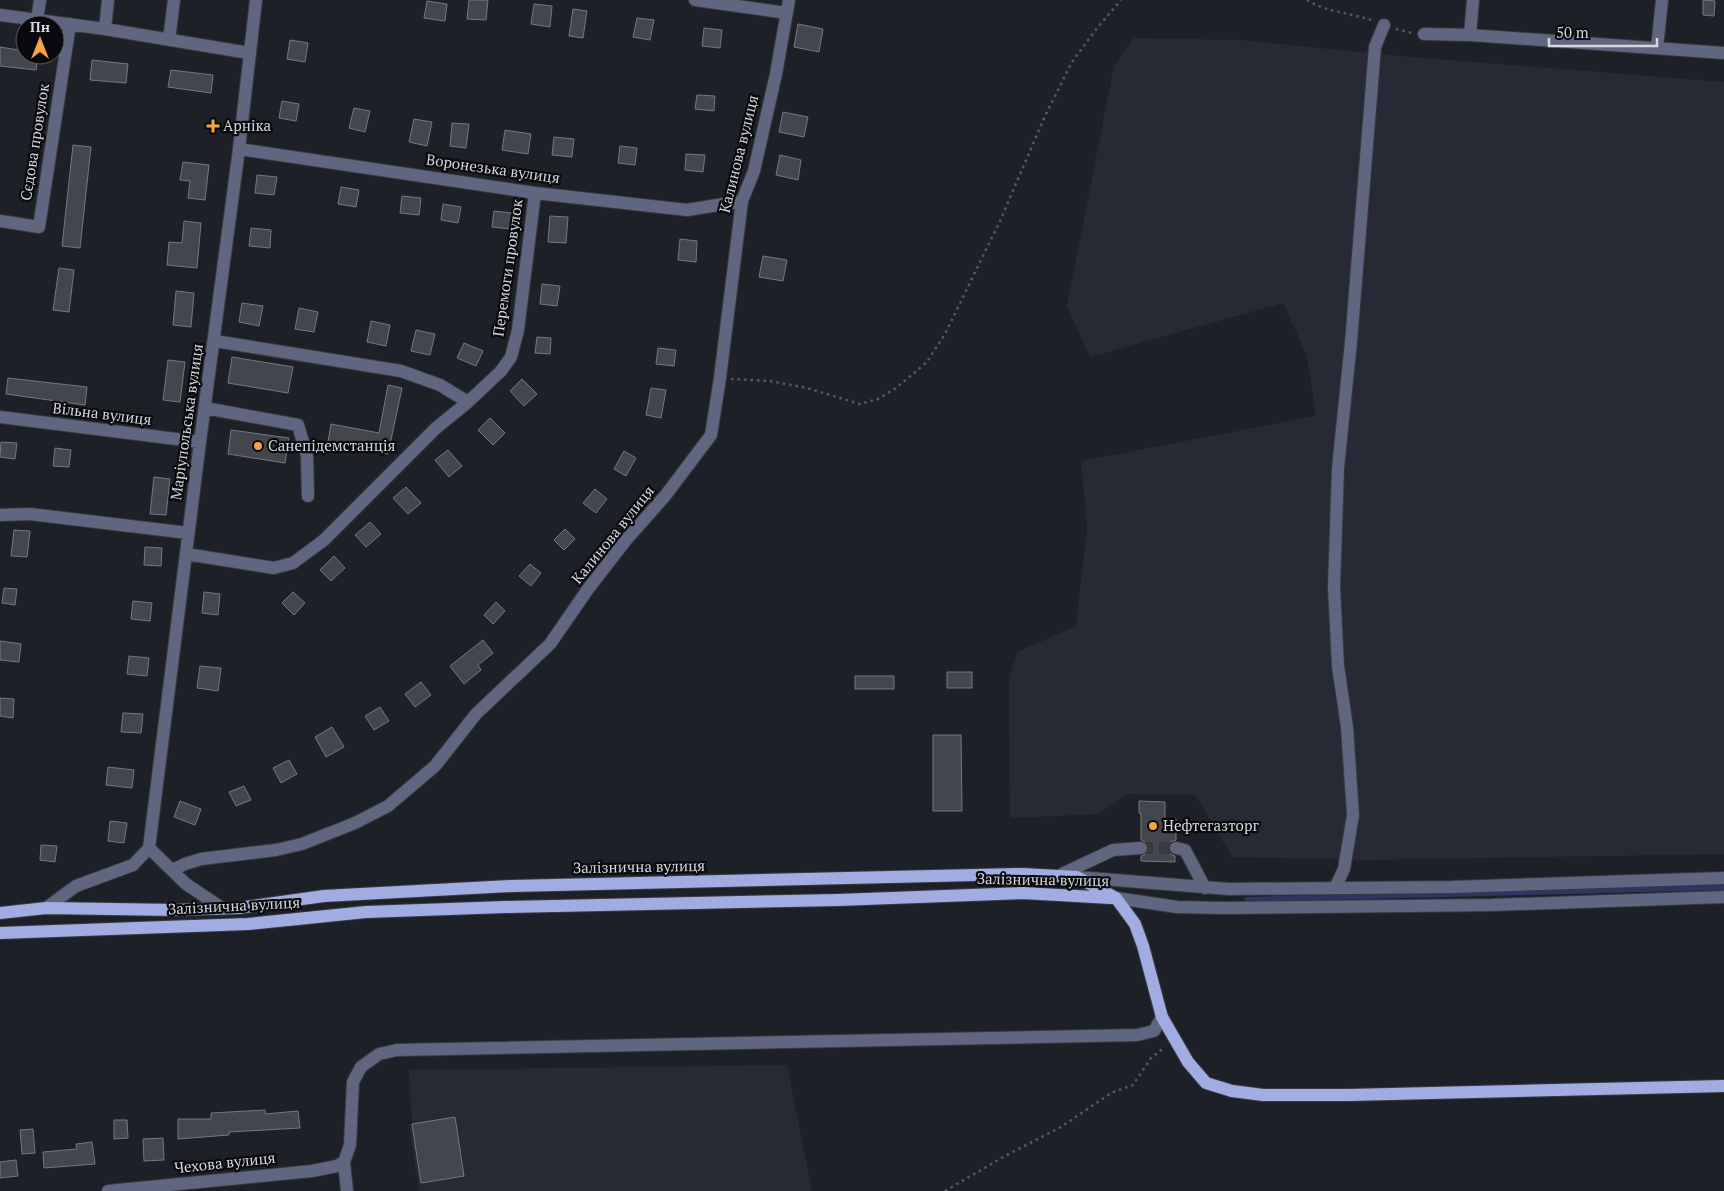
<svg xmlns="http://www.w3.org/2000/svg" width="1724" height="1191" font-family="'PT Serif',serif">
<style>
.built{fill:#272a35}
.green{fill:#2e3562}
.building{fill:#44464e;stroke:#757881}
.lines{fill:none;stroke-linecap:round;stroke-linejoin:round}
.minor-tunnel{stroke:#3a3b42;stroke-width:12;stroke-dasharray:12 6;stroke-linecap:butt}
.minor-casing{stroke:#383a40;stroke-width:14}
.major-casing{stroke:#383a40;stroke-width:14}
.path{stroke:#585960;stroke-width:2.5;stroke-dasharray:2.5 4;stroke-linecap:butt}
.minor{stroke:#606680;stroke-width:12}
.major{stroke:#a1ade2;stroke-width:12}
.poi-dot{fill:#f6a248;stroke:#090a0d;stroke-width:2}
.labels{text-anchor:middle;stroke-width:4.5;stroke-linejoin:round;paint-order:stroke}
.poi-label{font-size:15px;fill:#d6d7dc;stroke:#090a0d;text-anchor:start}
.street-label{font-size:15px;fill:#d6d7dc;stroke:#090a0d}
</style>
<rect width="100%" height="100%" fill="#1e2027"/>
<path class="built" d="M1134,38L1240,40L1399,56L1724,82V854L1365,860L1232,857L1195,795L1128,794L1098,814L1010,818L1009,679L1017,652L1076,626L1087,528L1081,461L1316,416L1307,356L1283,303L1090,357L1067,306L1114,66Z
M787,1065L812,1191H419L409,1125L412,1124L409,1070Z"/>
<path class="green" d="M1724,885V890L1245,902V897Z"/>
<path class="building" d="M469,0H488L486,20L467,19Z
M1703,0L1715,1L1714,16L1703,15Z
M427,1L447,4L445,21L424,18Z
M534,4L552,6L550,27L531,24Z
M573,9L587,11L583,38L569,36Z
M637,18L654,20L650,40L633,37Z
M798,24L823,29L819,52L794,47Z
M704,28L722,30L720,48L702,46Z
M290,40L308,43L305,62L287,59Z
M0,47L25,51V55H38L36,70L0,66Z
M92,60L128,64L126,83L90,80Z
M171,70L213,75L211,93L168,87Z
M697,95L715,96L714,111L695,109Z
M282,101L299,104L296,121L279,118Z
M354,108L370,111L365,132L349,128Z
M783,112L808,117L804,137L779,132Z
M414,119L432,122L427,146L409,142Z
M452,123L469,124L466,148L450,146Z
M505,130L531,134L528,154L502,150Z
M554,137L574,139L572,157L552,155Z
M73,145L91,147L80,248L62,246Z
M620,146L637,148L635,165L618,163Z
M686,154L705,155L703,172L685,170Z
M780,155L801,160L798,180L776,175Z
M183,162L209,165L205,200L188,198L190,181L180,180Z
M257,175L277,177L274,195L255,193Z
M341,187L359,190L356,207L338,204Z
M402,196L421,198L419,215L400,213Z
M443,204L461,207L458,223L441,220Z
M494,211L512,213L510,229L492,227Z
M550,216L568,217L566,243L548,242Z
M184,221L201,223L197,268L167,265L169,242L182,243Z
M251,228L271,230L270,248L249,246Z
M680,239L697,241L696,262L678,260Z
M763,256L787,260L783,281L759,277Z
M59,268L74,270L69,312L53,310Z
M542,284L560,286L557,306L540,304Z
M176,291L194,293L191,327L173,325Z
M242,303L263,306L259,326L239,322Z
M299,308L318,312L314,332L295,329Z
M371,321L390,325L386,346L367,342Z
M416,330L435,334L430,355L411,351Z
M537,337L551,338L550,354L535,353Z
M464,343L483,351L476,366L457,358Z
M658,348L676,350L674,366L656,364Z
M232,357L293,367L288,393L228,383Z
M168,360L185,362L180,402L163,400Z
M8,378L87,387L85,405L6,394Z
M522,379L537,394L524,406L510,391Z
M388,385L402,388L388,454L328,442L331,424L379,433Z
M651,388L666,390L661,418L646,415Z
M490,418L505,433L493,445L478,430Z
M231,430L289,438L285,463L228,454Z
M1,442L17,443L15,459L0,457Z
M55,448L71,450L69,467L53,466Z
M448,450L462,466L449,477L435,460Z
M624,451L636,458L626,476L614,469Z
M154,477L170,479L166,515L150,514Z
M406,487L421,503L408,514L393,498Z
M595,489L607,499L596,513L583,503Z
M370,522L381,534L366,547L355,535Z
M565,529L575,539L564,550L554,540Z
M14,530L30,531L27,557L11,556Z
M145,547L162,548L161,566L144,565Z
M334,556L345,568L331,581L320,570Z
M530,564L541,573L531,586L519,576Z
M4,588L17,589L15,605L2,603Z
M204,592L220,594L218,615L202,613Z
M293,592L305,603L294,615L282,603Z
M133,601L152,603L150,621L131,619Z
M496,602L505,611L493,624L484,615Z
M483,640L493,653L478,665L481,670L464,684L450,666Z
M0,641L21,644L19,662L0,660Z
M129,656L149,658L147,676L127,674Z
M200,666L221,668L218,691L197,688Z
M947,672H972V688H947Z
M855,676H894V689H855Z
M421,682L431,695L415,707L405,694Z
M0,698L14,699L13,718L0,716Z
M380,707L389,721L374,730L365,716Z
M123,713L143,714L141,733L121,732Z
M332,727L344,747L326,757L315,737Z
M933,735H961L962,811H933Z
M289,760L297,774L281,783L273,768Z
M108,767L134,770L132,788L106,785Z
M244,786L251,800L236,806L229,792Z
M180,801L201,809L195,825L174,817Z
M1139,801L1165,802V819H1176V840L1170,842L1168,847L1170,854L1175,856V862L1141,861V856L1146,854L1149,848L1147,843L1141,840V813H1139Z
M110,821L127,823L124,843L108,841Z
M41,845L57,846L55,862L40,860Z
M265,1110V1114L298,1111L300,1128L229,1132V1135L178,1139V1119H211V1113Z
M455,1117L464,1176L421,1183L412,1124Z
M114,1120H127L128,1138L114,1139Z
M33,1129L35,1153L22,1154L20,1130Z
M163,1138L164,1160L144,1161L143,1139Z
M92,1142L95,1164L44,1168L43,1152L77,1149L76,1144Z
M16,1160L18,1176L0,1178V1162Z"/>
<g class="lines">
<path class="minor-tunnel" d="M1141,848H1176"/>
<g class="minor-casing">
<path id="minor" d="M695,0L787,13
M0,15L105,29L249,53
M37,20L40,0
M105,29L108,0
M1424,34L1470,35L1724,53
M1470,35L1473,0
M169,40L174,0
M1657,48L1662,0
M239,149L535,193L687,210L742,201
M0,221L39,227L70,24
M215,341L401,371L440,385L468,402
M205,408L298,425L307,456L308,496
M0,417L200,442
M0,515L30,514L188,533
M186,554L274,568L293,563L324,540L436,428L468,402L501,371L511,357L518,330L535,193
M149,848L200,442L239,149L256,0
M149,848L186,884L222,908
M1176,848L1185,850L1205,888
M172,870L185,864L201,859L276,850L302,844L355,823L388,806L435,766L476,714L550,644L588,589L626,540L665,496L711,435L720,378L742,201L754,171L776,74L789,0
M1062,874L1113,850L1141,848
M1077,877L1229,889L1452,887L1724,878
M1335,888L1344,869L1353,815L1347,727L1338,666L1334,587L1338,468L1351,342L1375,47L1384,25
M1116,898L1177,907L1223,908L1492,905L1724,897
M46,908L76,886L133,865L149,848
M108,1191L312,1171L337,1166L344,1162
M347,1191L344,1162L350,1145L353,1082L361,1067L379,1054L397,1050L1137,1035L1154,1031L1162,1017"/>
</g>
<g class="major-casing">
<path id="major" d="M0,913L46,908L175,910L238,908L324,896L512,886L1022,874L1077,877L1116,898L1135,924L1143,946L1162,1017L1188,1062L1206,1083L1232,1091L1263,1095H1349L1724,1086
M0,933L248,924L366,912L505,907L838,900L1023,893L1111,898"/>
</g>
<path class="path" d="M1307,0C1326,12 1350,13 1371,20
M1396,29L1412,33
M731,379L770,381L807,388L860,404L878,399L896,388L927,362L945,334L1000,221L1045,116L1072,62L1097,28L1121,0
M945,1191L1005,1156L1061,1127L1111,1093L1133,1085L1151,1058L1165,1047"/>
<use href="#minor" class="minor"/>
<use href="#major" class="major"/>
</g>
<g class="poi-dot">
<path d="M210.5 118.5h5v5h5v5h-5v5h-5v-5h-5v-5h5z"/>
<circle cx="258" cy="446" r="5"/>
<circle cx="1153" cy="826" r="5"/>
</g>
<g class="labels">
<g class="poi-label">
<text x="223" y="131">Арніка</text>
<text x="268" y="451">Санепідемстанція</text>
<text x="1163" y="831">Нефтегазторг</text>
</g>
<g class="street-label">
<text transform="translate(35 142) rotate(-81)" y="5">Сєдова провулок</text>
<text transform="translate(739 154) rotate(-76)" y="5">Калинова вулиця</text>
<text transform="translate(493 169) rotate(8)" y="5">Воронезька вулиця</text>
<text transform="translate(508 268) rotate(-82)" y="5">Перемоги провулок</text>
<text transform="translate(102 414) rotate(7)" y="5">Вільна вулиця</text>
<text transform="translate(187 422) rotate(-82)" y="5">Маріупольська вулиця</text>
<text transform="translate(613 535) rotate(-51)" y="5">Калинова вулиця</text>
<text transform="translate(639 867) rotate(-1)" y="5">Залізнична вулиця</text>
<text transform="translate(1043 880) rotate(1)" y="5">Залізнична вулиця</text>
<text transform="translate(234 906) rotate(-3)" y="5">Залізнична вулиця</text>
<text transform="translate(225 1163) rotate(-6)" y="5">Чехова вулиця</text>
</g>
</g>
<g transform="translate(40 40)"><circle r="24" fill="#090a0d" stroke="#5b5c60"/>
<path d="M0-4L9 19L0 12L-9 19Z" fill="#f6a248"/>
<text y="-8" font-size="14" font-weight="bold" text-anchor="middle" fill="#d6d7dc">Пн</text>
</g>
<path d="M1549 38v8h108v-8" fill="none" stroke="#d6d7dc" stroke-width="2.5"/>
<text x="1556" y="38" font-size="15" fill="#d6d7dc" stroke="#090a0d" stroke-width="4" paint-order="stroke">50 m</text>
</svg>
